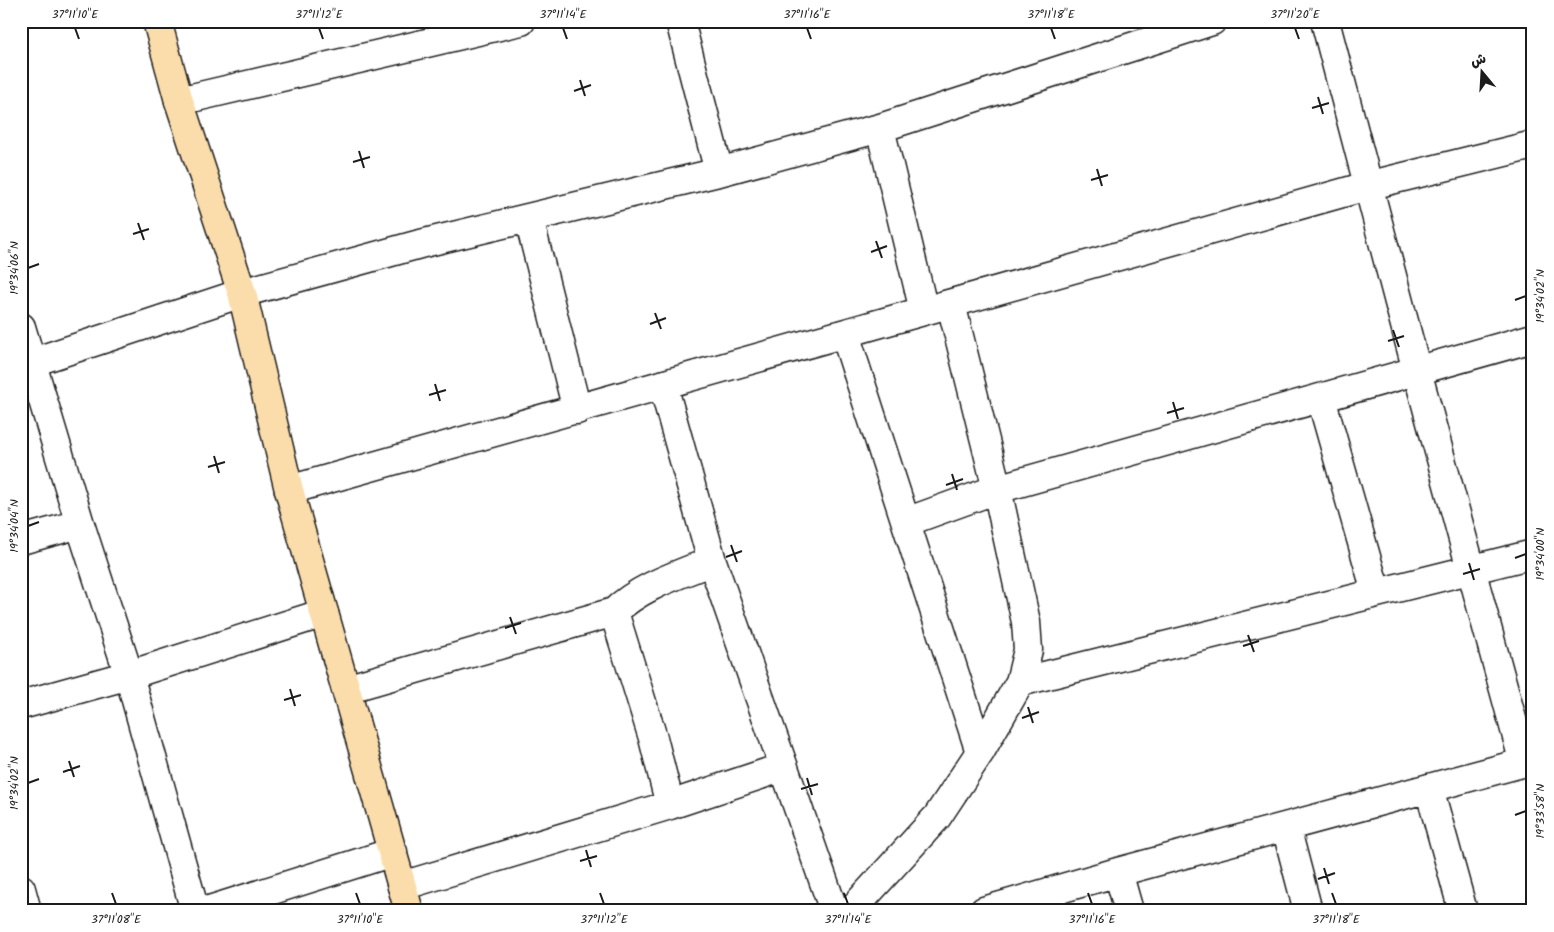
<svg xmlns="http://www.w3.org/2000/svg" width="1554" height="932" font-family="Kalam,'Playpen Sans Arabic',sans-serif">
<style>
.lines{fill:none;stroke-linecap:round;stroke-linejoin:round}
.minor-casing{stroke:#1c1c1c;stroke-width:31}
.major-casing{stroke:#1c1c1c;stroke-width:31}
.minor{stroke:#fff;stroke-width:28}
.major{stroke:#fbddab;stroke-width:28}
.ticks{fill:none;stroke:#1c1c1c;stroke-width:2}
.neatline{fill:none;stroke:#1c1c1c;stroke-width:2}
.ticks-label{font-size:12px;text-anchor:middle;fill:#1c1c1c}
</style>
<rect width="100%" height="100%" fill="#fff"/>
<filter id="ink" filterUnits="userSpaceOnUse"><feTurbulence type="fractalNoise" baseFrequency=".02" numOctaves="2"/><feDisplacementMap in="SourceGraphic" scale="10" xChannelSelector="R" yChannelSelector="G"/><feConvolveMatrix kernelMatrix="1 2 1 2 8 2 1 2 1" color-interpolation-filters="sRGB"/></filter>
<g filter="url(#ink)">
<g class="lines">
<g class="minor-casing">
<path id="minor" d="M680,21L719,172
M1325,21L1417,371L1524,763
M179,101L521,21
M880,128L924,311
M529,219L577,410
M21,327L80,524L129,675L195,911
M845,334L980,752
M21,366L242,293L420,244L719,172L880,128L1212,21
M663,385L712,561L834,911
M1321,398L1376,592
M289,490L1367,186L1533,145
M906,522L997,489L1533,338
M21,540L80,524
M614,612L653,738L670,805
M1020,682L1533,554
M346,689L614,612C641,586 678,575 712,561
M21,705L129,675L324,613
M1429,788L1463,911
M1286,827L1308,911
M1118,872L1129,911
M402,886L670,805L784,767
M21,889L27,911
M206,911L393,852
M851,911L937,817L980,752L1020,682L1028,650L1026,622L997,489L951,304
M984,911L1118,872L1533,760"/>
</g>
<g class="major-casing">
<path id="major" d="M157,21L179,101L242,293L289,490L409,911"/>
</g>
<use href="#minor" class="minor"/>
<use href="#major" class="major"/>
</g>
</g>
<path class="ticks" d="M75,28L79,39M319,28L323,39M563,28L567,39M807,28L811,39M1051,28L1055,39M1295,28L1299,39M580,80L585,96M574,91L591,85M1318,97L1323,114M1312,108L1329,103M359,151L364,168M353,162L370,157M1097,169L1102,186M1091,180L1108,175M138,223L144,240M133,234L149,229M876,241L882,258M871,252L887,246M28,268L39,264M1515,300L1526,296M655,313L661,329M650,324L666,318M1393,330L1399,347M1388,341L1404,336M435,384L440,401M429,395L446,390M1173,402L1178,419M1167,413L1184,408M214,456L219,473M208,467L225,462M952,474L957,490M946,485L963,479M28,526L39,522M731,545L737,562M726,557L742,551M1515,558L1526,554M1469,563L1474,580M1463,574L1480,569M510,617L516,634M505,628L521,623M1248,635L1254,652M1243,646L1259,641M290,689L295,706M284,700L301,695M1028,707L1033,723M1022,718L1039,712M69,761L74,777M63,772L80,766M807,778L812,795M28,783L39,779M801,789L818,784M1515,815L1526,811M586,850L591,867M580,861L597,856M1324,868L1329,884M1318,879L1335,873M112,893L116,904M356,893L360,904M600,893L604,904M844,893L848,904M1088,893L1092,904M1332,893L1336,904"/>
<rect width="1554" height="932" fill="none" stroke="#fff" stroke-width="55"/>
<g transform="translate(1482 72) rotate(342)" stroke="#ffffff" stroke-width="4" paint-order="stroke">
<path d="M0-4L9 19L0 12L-9 19Z" fill="#1c1c1c"/>
<text y="-8" font-size="14" font-weight="bold" text-anchor="middle" fill="#1c1c1c">ش</text>
</g>
<rect x="28" y="28" width="1498" height="876" class="neatline"/>
<g class="ticks-label">
<text x="75" y="18">37°11'10"E</text>
<text x="319" y="18">37°11'12"E</text>
<text x="563" y="18">37°11'14"E</text>
<text x="807" y="18">37°11'16"E</text>
<text x="1051" y="18">37°11'18"E</text>
<text x="1295" y="18">37°11'20"E</text>
<text transform="translate(14 268) rotate(-90)" y="4">19°34'06"N</text>
<text transform="translate(1540 296) rotate(-90)" y="4">19°34'02"N</text>
<text transform="translate(14 526) rotate(-90)" y="4">19°34'04"N</text>
<text transform="translate(1540 554) rotate(-90)" y="4">19°34'00"N</text>
<text transform="translate(14 783) rotate(-90)" y="4">19°34'02"N</text>
<text transform="translate(1540 811) rotate(-90)" y="4">19°33'58"N</text>
<text x="116" y="923">37°11'08"E</text>
<text x="360" y="923">37°11'10"E</text>
<text x="604" y="923">37°11'12"E</text>
<text x="848" y="923">37°11'14"E</text>
<text x="1092" y="923">37°11'16"E</text>
<text x="1336" y="923">37°11'18"E</text>
</g>
</svg>
